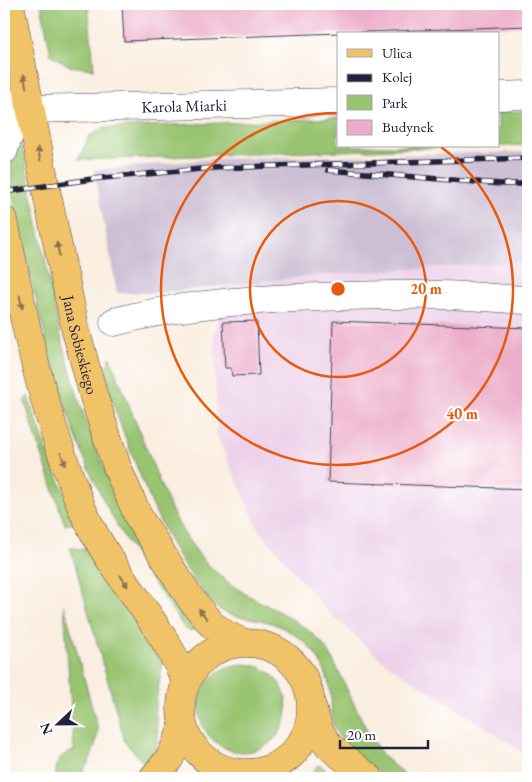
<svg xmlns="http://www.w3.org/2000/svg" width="532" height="782" font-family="'EB Garamond',serif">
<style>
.built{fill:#edd1e9}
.industrial{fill:#ccbfd4}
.green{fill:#99c471;stroke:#5e7356}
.building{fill:#ecadc9}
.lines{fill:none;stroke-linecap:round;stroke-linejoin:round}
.minor-casing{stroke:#424154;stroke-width:29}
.major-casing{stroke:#424154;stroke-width:29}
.minor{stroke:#fff;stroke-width:28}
.major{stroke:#f1c369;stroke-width:28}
.rail-casing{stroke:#22223b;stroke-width:5.5}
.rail{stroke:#fff;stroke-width:4;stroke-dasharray:11;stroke-linecap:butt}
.oneway{fill:#8a7252}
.ring{fill:none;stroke:#e8590c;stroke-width:2.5}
.labels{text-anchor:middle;stroke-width:4.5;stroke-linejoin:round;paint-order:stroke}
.street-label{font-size:16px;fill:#22223b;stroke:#fff}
.centre{fill:#e8590c;stroke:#fff;stroke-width:2.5}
.ring-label{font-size:15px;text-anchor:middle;font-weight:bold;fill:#e8590c;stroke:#fff;stroke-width:4.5;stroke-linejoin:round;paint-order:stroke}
</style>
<rect width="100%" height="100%" fill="#fff"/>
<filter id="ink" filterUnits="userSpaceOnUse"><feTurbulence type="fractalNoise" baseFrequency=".02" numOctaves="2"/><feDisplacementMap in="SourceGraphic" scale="10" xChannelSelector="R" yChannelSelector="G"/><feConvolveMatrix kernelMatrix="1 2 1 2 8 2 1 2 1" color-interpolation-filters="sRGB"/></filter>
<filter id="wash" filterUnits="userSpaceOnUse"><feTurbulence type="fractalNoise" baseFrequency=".0096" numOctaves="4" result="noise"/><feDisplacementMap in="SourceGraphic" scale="20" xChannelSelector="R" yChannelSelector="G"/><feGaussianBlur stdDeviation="1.12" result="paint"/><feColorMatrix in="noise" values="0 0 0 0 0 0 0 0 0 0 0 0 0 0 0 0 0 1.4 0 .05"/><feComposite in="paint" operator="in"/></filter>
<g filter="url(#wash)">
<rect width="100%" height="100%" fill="#faeee0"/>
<!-- built -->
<path class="built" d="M528,261v495l-35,-24 -109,-70 -61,-55 -65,-79 -41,-92 -3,-101 8,-24 1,-24 99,-12z"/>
<!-- industrial -->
<path class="industrial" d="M528,152v109l-206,14 -165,18h-40l-23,-123 118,-11z"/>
<!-- green -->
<path class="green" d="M41,4h47l6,65 -24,-3 -19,-11z
M528,111v34l-30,1v-34z
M338,118v28h145l-405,14 11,-24 14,-8z
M19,143l3,2 38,188 19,68 13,37 13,32 91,155 -3,5 -3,1 -5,-2c-22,-33 -46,-66 -67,-102 -48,-84 -72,-178 -92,-272 -6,-26 -18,-68 -14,-94 1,-6 4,-12 7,-18z
M110,357c13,32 25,64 38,96 18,45 32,87 69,120 36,34 85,39 113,81l41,85 15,20 22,19h-23c-15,-13 -37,-26 -47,-43 -7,-11 -6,-25 -7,-37 -1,-18 -8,-35 -20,-49 -14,-16 -34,-26 -55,-30 -14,-2 -28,-3 -40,-12 -6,-5 -11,-13 -17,-20 -31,-41 -51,-90 -69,-138 -9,-23 -18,-45 -23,-69l-1,-9z
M28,396l24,68 25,58 -12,3 -41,-125z
M70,547l20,4 73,111 -8,45 4,34 -4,14 -7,13 -23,-26z
M64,605l34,124c-1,18 -9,34 -19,49h-23c-1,-14 3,-24 18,-27z
M199 708a44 44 0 1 1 88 0a44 44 0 1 1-88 0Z
M320,765l16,13h-16l-6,-8 3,-4z"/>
<g id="blocks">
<!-- building -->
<path class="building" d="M122,4h406v22l-404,15z
M257,321l2,54 -27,1 -1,-8h-6l-2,-46z
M333,321l195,7v161l-200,-7z"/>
</g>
</g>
<g filter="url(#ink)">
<use href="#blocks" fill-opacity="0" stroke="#424154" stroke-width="1"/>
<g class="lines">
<defs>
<g id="minor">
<path d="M498,96l30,-1"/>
<path id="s1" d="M4,102l26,7 308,-7"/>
<path d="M4,150c3,-17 14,-29 26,-41"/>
<path d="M114,322c59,-16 119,-21 180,-24 49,-2 98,-4 147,-3 29,0 58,4 87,5"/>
</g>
<g id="major">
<path id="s2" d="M10,4l38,195 28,132 18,66 23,70 21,49 52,82 21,26 14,10 17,8"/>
<path d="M4,220c17,86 34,171 65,254 5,13 9,26 15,39 27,60 77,108 102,169"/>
<circle cx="246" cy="708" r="65"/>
<path d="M312,707l7,23 10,16 40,32"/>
<path d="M153,778l17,-20 13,-31"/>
</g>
</defs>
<!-- minor casing -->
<use href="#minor" class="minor-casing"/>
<!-- major casing -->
<use href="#major" class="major-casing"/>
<!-- minor -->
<use href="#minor" class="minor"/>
<!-- major -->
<use href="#major" class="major"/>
<defs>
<path id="rail" d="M328,170l173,14h27
M4,192l88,-13 120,-11 316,-10"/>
</defs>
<!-- rail casing -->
<use href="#rail" class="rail-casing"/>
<!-- rail -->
<use href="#rail" class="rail"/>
</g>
<!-- one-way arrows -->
<defs><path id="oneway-solid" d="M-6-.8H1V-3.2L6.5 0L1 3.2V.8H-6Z" transform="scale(1.25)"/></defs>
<g class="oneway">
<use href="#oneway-solid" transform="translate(25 81) rotate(-101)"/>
<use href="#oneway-solid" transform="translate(39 154) rotate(-101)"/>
<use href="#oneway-solid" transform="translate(58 249) rotate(-102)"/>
<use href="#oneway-solid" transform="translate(21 302) rotate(78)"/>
<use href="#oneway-solid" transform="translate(63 459) rotate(69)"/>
<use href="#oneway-solid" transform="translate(124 581) rotate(57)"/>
<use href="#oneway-solid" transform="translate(203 614) rotate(-128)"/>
</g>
</g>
<!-- distance rings -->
<g class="ring">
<circle cx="338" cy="289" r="88"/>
<path d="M441 147A176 176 0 1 1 338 113"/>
</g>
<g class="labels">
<!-- street labels -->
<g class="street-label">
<text dy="6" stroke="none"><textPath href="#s1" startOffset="181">Karola Miarki</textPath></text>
<text dy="6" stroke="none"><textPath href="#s2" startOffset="348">Jana Sobieskiego</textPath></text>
</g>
</g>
<circle cx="338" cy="289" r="8" class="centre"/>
<g class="ring-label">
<text x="426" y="294">20 m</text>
<text x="462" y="419">40 m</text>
</g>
<!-- margin -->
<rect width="532" height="782" fill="none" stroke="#fff" stroke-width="20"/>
<!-- legend -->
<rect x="337" y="32" width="162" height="115" fill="#ffffff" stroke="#a7a7b1"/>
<rect x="347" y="49" width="25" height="8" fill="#f1c369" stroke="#a7a7b1"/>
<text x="382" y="58" font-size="15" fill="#22223b">Ulica</text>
<rect x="347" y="74" width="25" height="8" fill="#22223b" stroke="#a7a7b1"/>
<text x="382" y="82" font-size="15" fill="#22223b">Kolej</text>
<rect x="347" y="95" width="25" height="15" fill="#99c471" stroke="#a7a7b1"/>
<text x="382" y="108" font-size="15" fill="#22223b">Park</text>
<rect x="347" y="120" width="25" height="15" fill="#ecadc9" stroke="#a7a7b1"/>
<text x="382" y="132" font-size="15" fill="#22223b">Budynek</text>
<!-- north arrow -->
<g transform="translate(58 724) rotate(248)" stroke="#ffffff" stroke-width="4" paint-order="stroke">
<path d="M0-4L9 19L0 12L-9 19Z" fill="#22223b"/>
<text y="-8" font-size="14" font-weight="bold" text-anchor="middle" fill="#22223b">N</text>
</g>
<!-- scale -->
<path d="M340 740v8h88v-8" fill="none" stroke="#22223b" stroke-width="2.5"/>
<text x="347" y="740" font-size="15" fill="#22223b" stroke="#ffffff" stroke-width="4" paint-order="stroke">20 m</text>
</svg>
